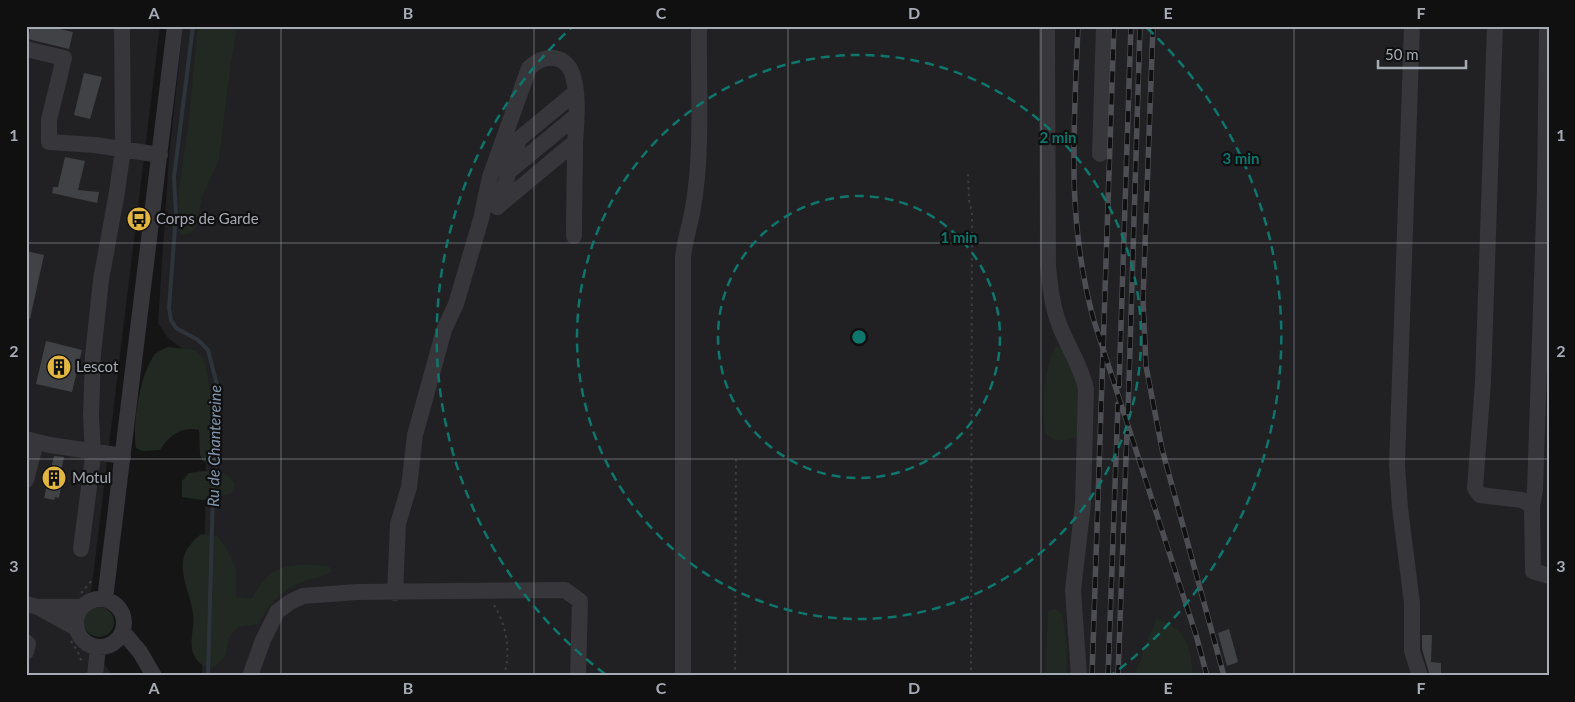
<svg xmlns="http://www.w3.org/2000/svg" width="1575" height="702" font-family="Lato,sans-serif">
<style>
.built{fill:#212123}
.green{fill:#212922}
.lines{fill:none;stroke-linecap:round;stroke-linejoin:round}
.stream{stroke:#2e343b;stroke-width:4}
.building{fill:#414246}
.path{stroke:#3c3d42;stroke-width:2;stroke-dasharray:2.5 4;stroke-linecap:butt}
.minor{stroke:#36363b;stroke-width:16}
.rail-casing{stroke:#4d4e54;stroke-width:5.5}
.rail{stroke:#101011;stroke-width:4;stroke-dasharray:11;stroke-linecap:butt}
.grid{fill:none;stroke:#a7abb5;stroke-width:1;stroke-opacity:0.55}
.ring{fill:none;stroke:#0f766e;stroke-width:2.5;stroke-dasharray:9 6}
.labels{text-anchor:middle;stroke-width:4.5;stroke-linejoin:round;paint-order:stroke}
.poi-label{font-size:15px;fill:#a7abb5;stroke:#101011;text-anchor:start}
.water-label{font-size:16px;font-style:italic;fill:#8196ad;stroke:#101011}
.centre{fill:#0f766e;stroke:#101011;stroke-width:2.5}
.ring-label{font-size:15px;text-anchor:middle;font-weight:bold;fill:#0f766e;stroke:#101011;stroke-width:4.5;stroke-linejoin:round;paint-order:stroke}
.neatline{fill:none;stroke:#a7abb5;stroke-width:2}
.grid-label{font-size:16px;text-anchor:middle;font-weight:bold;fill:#a7abb5}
</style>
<rect width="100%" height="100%" fill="#151516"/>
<!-- built -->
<path class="built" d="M26,26h134l-75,617 29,33h-88z
M183,26h1366v650h-1347l5,-254 -8,-61 -31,-23 -10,-15 11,-167z"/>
<!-- green -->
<path class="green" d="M198,26h39l-7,43 -11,90 -17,38 -6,30 -5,6 -9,2 -3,-4v-44l9,-59z
M1056,346l7,2 20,27 -4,60c-11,7 -26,8 -34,-2 -2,-28 -3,-63 11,-87z
M168,347l27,3 9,8 14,75 -2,26 -12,3 -4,-7 -1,-25c-18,-4 -30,6 -39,20l-18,1 -6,-3c-4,-24 4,-74 19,-94 3,-3 9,-5 13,-7z
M203,471c13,1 25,0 32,13l-3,9 -29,7 -21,-3v-16l7,-8z
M201,534l16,2 10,13 9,20v28l15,2c6,-8 13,-22 22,-27 16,-9 40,-9 57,-5l2,4c-8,7 -15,6 -25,9 -27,10 -35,21 -49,44l-20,3 -9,10 -4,19 -9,10c-12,5 -23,-7 -24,-18 -2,-11 3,-23 1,-35 -3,-19 -14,-39 -9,-57 3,-9 10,-16 17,-22z
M84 622a15 15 0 1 1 30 0a15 15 0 1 1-30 0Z
M1055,609l7,5 5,33 -1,29h-21l3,-65z
M1157,619c31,10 33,27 36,57h-59c9,-19 13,-39 23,-57z"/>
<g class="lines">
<!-- stream -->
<path class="stream" d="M193,26l-19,151 2,37 -7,94 2,12 5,8 22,12 10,10 9,35 1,48 -5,57 -5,186"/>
</g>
<!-- building -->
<path class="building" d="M31,26h16l26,6 -4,17 -41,-10z
M84,73l18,4 -12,42 -16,-4z
M65,157l20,4 -7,29 21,2 -2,11 -45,-10 1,-6h5z
M26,251l18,4 -14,64 -4,-1z
M46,341l36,9 -10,42 -36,-8z
M54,456l10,1 -6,29 3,1 -2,11 -4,-1 -1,3 -10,-2z
M1229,629l9,33 -11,4 -9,-33z
M1422,635h10l-1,27 10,1v13h-11l-8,-27z"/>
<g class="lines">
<!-- path -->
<path class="path" d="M968,174l1,26 3,12 -1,464
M81,593l11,-13
M494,605c13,21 17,47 10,71
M71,641l7,11 4,11
M735,676l1,-221"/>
<!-- minor -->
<path class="minor" d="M1047,26l1,240c2,20 4,39 11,58 8,22 22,41 27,65l-3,115 -10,86 6,86
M1412,26l-15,439 3,43 12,95v48l8,25
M1495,26l-12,356 -8,106 5,7 42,5 10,6 1,65 16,5
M26,49l38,9 -15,62v22l46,3 65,10
M1100,154l4,-128
M507,173l69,-57
M497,207l78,-65
M498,207l21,-68 57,-47
M26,439l24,6 73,11
M26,480l10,-38
M1532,506l3,-16 10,-303 2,-161
M81,549l12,-93 -2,-40 2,-61 8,-75 16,-88 6,-43 -1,-119
M395,593l3,-69 11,-37 6,-52 29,-105 12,-26 25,-85 9,-42 39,-109c17,-16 40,-14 45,12 5,21 2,43 1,64 0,31 -1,62 -1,92
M76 623a24 24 0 1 1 48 0a24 24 0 1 1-48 0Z
M105,599l70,-573
M26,604l12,3 38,21
M38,607h44
M123,632l17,20 14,24
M26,642l2,2 -2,8
M95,676l3,-29
M250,676l13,-36 14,-28 13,-10 13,-6 54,-4 208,-2 15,11 -2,75
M683,676v-419c2,-17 7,-32 10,-49 10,-56 5,-124 6,-182"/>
<defs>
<path id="rail" d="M1078,26c-4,102 -12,195 16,295l102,314 11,41
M1153,26l-10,274 3,66 16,83 62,227
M1119,386l12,-360
M1128,414l12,-388
M1092,676l22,-650
M1108,676l10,-272
M1118,676l9,-245"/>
</defs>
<!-- rail casing -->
<use href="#rail" class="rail-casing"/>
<!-- rail -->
<use href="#rail" class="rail"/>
</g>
<!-- grid -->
<path class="grid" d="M281,26v650M534,26v650M788,26v650M1041,26v650M1294,26v650M26,243h1523M26,459h1523"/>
<!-- distance rings -->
<g class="ring">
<circle cx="859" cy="337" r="141"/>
<circle cx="859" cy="337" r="282"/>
<path d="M605 674A422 422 0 0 1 571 28M1147 28A422 422 0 0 1 1113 674"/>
</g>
<!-- icons -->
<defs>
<symbol id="bus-disc" viewBox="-11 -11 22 22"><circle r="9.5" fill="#e2b640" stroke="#101011"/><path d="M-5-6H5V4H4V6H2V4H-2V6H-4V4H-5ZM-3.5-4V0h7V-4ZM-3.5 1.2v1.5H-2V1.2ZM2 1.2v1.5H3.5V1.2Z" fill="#111"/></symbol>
<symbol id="building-disc" viewBox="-11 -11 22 22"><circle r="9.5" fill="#e2b640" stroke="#101011"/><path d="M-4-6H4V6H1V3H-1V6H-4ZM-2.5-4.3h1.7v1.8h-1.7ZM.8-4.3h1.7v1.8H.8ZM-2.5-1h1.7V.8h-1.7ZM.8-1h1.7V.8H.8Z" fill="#111"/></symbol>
</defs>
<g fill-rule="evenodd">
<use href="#bus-disc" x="125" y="205" width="28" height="28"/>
<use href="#building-disc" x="45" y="353" width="28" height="28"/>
<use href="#building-disc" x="40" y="464" width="28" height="28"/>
</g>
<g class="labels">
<!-- poi labels -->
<g class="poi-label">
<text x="156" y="224">Corps de Garde</text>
<text x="76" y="372">Lescot</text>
<text x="72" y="483">Motul</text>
</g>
<!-- water labels -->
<g class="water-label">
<text transform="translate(214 446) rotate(-89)" y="6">Ru de Chantereine</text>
</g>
</g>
<circle cx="859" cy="337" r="8" class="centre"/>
<g class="ring-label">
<text x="1058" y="143">2 min</text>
<text x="1241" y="164">3 min</text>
<text x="959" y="243">1 min</text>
</g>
<!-- border -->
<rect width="1575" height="702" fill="none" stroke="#101011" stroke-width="55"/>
<!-- scale -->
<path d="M1378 60v8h88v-8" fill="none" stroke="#a7abb5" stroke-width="2.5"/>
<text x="1385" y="60" font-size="15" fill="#a7abb5" stroke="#101011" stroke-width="4" paint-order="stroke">50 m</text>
<rect x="28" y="28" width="1520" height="646" class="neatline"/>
<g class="grid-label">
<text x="154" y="19">A</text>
<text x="408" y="19">B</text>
<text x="661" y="19">C</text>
<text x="914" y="19">D</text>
<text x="1168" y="19">E</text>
<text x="1421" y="19">F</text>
<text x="14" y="141">1</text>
<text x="1561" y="141">1</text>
<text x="14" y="357">2</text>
<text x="1561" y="357">2</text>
<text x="14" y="572">3</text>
<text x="1561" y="572">3</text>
<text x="154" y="694">A</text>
<text x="408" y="694">B</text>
<text x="661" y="694">C</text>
<text x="914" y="694">D</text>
<text x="1168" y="694">E</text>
<text x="1421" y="694">F</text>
</g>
</svg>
